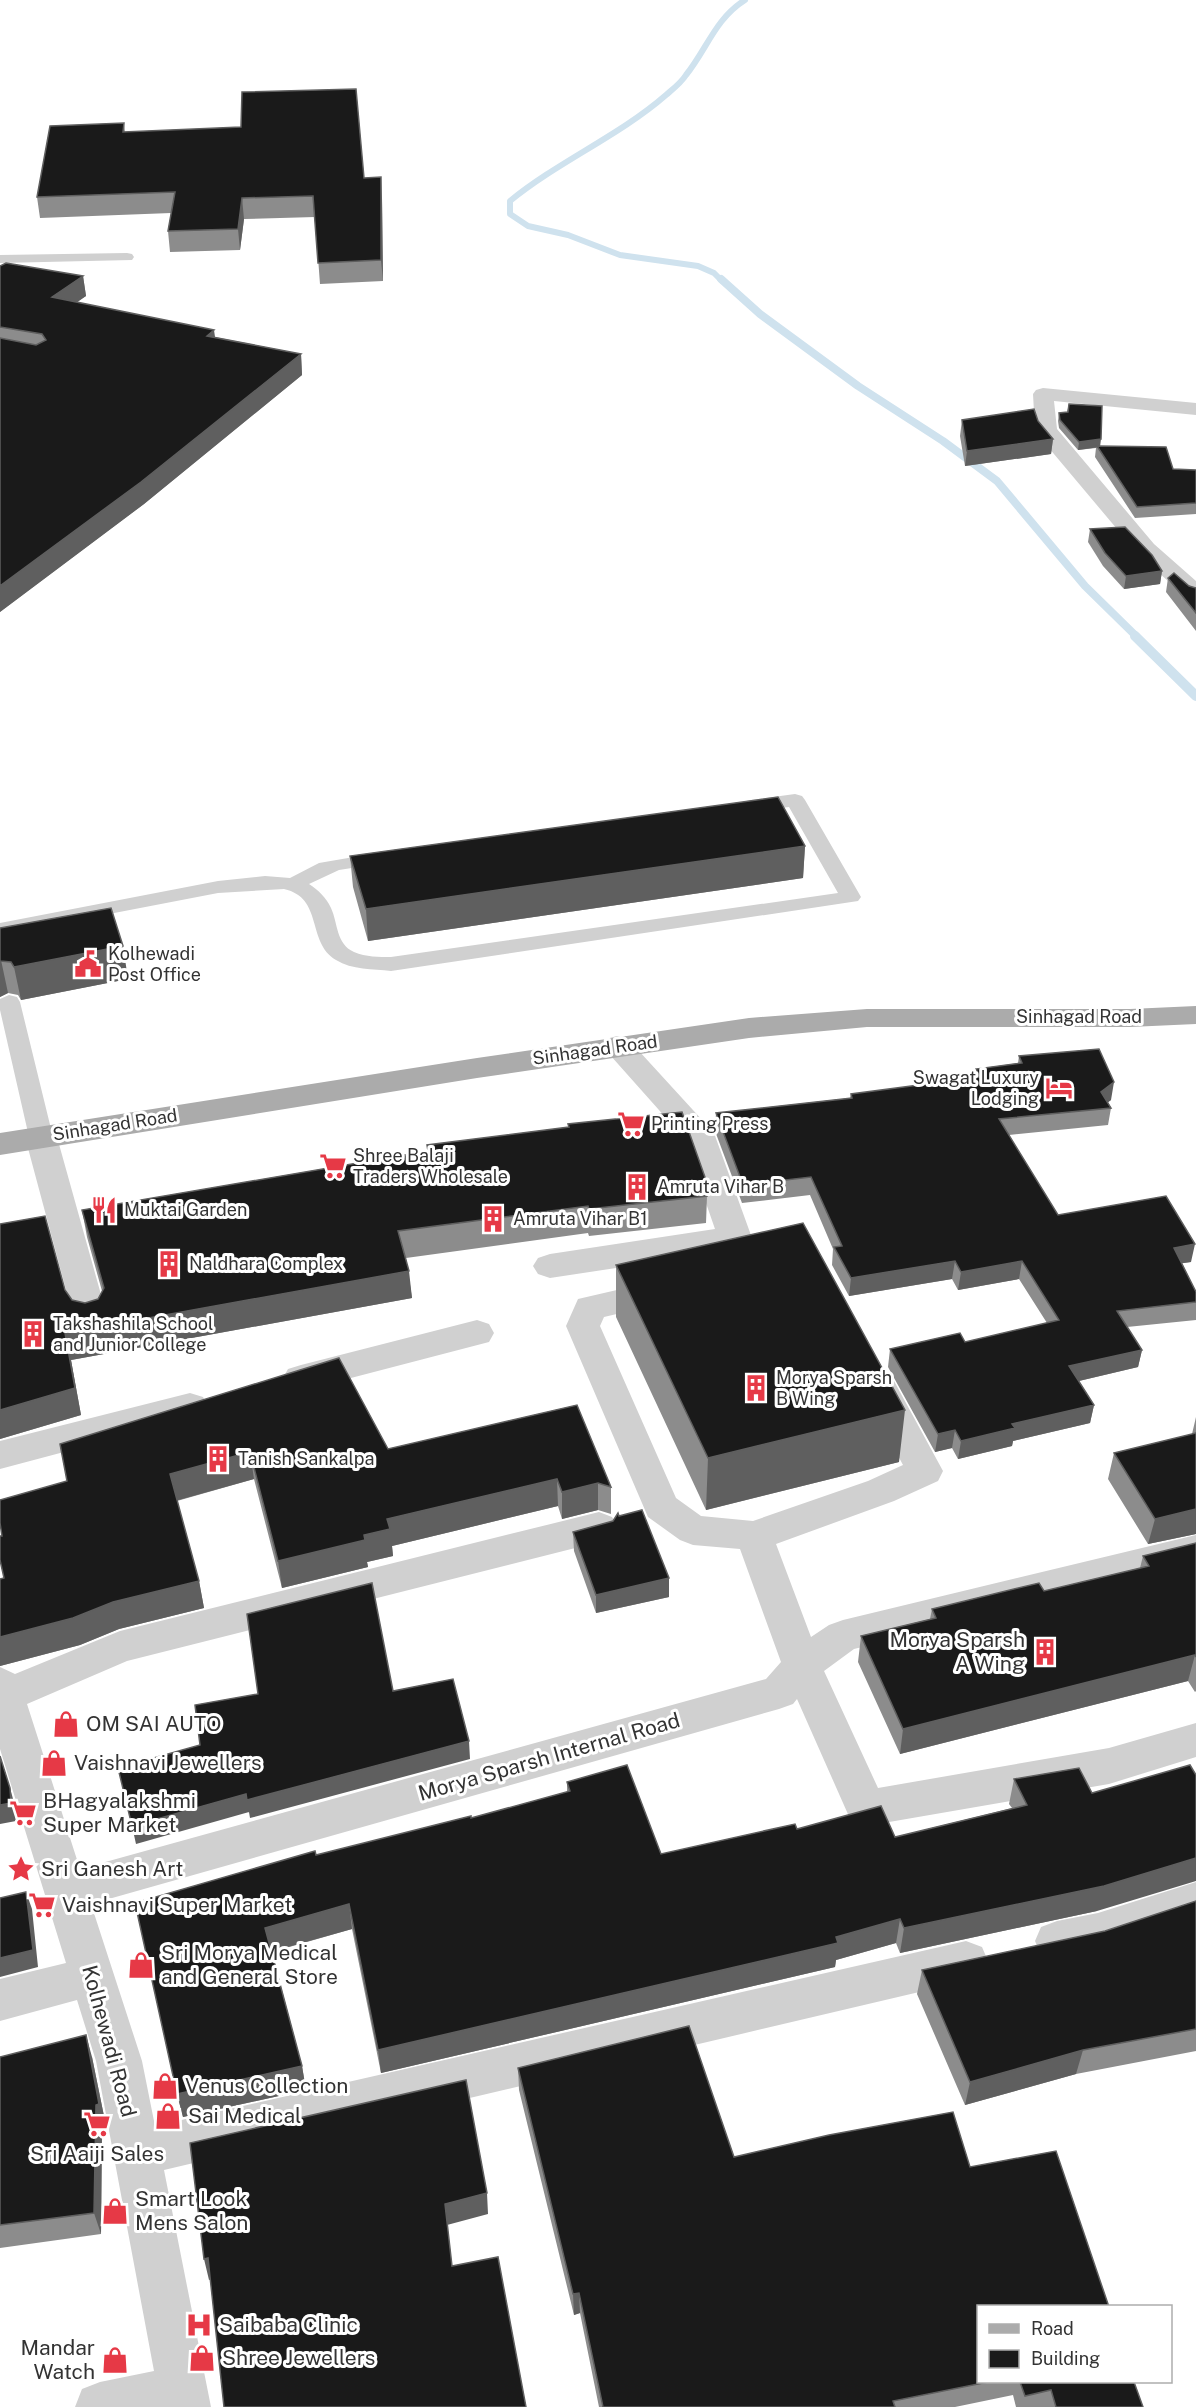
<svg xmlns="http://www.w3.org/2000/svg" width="1196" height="2407" font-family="'Public Sans',sans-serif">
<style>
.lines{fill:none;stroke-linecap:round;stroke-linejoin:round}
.stream-far2{stroke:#cfe2ee;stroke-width:6}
.stream-far1{stroke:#cfe2ee;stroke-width:8}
.stream{stroke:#cfe2ee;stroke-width:10}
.lane{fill:#d0d0d0;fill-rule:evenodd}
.street{fill:#d0d0d0;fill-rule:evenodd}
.primary{fill:#ababab;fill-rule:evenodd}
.wall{fill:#8c8c8c}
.shaded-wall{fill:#5f5f5f}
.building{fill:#1a1a1a;stroke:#5f5f5f;stroke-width:1.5}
.labels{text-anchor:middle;stroke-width:6;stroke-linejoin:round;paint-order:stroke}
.poi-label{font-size:18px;fill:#333;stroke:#fff;text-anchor:start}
.street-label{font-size:18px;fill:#333;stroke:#fff}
.near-poi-label{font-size:21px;fill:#333;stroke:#fff;text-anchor:start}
.near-street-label{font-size:21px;fill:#333;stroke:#fff}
</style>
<rect width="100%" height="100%" fill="#fff"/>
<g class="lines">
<!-- stream-far2 -->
<path class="stream-far2" d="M722,281l-8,-8 -16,-7 -78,-11 -52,-20 -40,-9 -18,-12v-13c49,-40 109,-65 156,-106 7,-6 15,-12 20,-20 21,-26 29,-56 59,-75"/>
<!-- stream-far1 -->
<path class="stream-far1" d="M721,279l39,35 98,72 85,55 54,40 88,105 52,51"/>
<!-- stream -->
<path class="stream" d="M1135,636l61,60"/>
<!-- lane -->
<path class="lane" d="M127,253l5,1 2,3 -2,3 -132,3v-8z
M795,794l7,2 3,4 56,97 -3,4 -467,70c-18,-2 -39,-1 -55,-11 -30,-18 -12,-62 -52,-71l-66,4 -218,42v-12l218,-42 47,-5 25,2 29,-15 64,-11 7,2 3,4 -3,4 -51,8 -30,14c9,6 17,13 22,24 7,15 5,36 23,44 12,5 25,5 37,5l447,-64 -49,-86 -39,5 -7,-2 -3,-4 3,-4 7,-2z
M9,995l8,2 3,5 33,135 -4,5 -8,3 -8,-3 -4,-5 -29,-127v-11z"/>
<!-- street -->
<path class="street" d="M1043,388l153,15v12l-142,-14 3,28 97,115 42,37v20l-8,-2 -50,-45 -100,-119 -3,-5 -2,-36 3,-4z
M617,1036l11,3 86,94 38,105 -5,8 -12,4 -185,28 -12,-4 -5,-8 5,-8 12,-4 165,-25 -32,-92 -81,-91 4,-7z
M41,1126l11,4 5,7 50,179 -5,9 -12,3 -12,-3 -5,-9 -48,-179 5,-7z
M660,1280l12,3 5,9 -5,9 -68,16 -4,9 76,172 25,18 52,5 115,-40 35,-16 -40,-75 5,-9 13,-4 13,4 49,90 -5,10 -44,20 -118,43 35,93 18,-12 14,-5 353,-85v30l-342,84 -30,22 54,117 231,-40 87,-25v34l-87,27 -243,42 -15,-5 -54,-122 -4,5 -14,5 -688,195 51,157 13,65 811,-185 16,6 6,14 -6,14 -16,6 -802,189 47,237h-136l7,-18 18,-7 54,-11 -58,-310 -19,-61 -77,21v-42l66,-16 -66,-214v-82l15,7 105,-43 479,-119 13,5 6,10 -6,10 -13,5 -472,119 -100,43 53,165 686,-190 15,-17 -41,-113 -47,-4 -13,-5 -32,-23 -82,-191 12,-27z
M477,1320l12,4 5,9 -5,9 -188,49 -13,-4 -5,-9 5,-9 13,-4z
M190,1393l13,4 5,9 -5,9 -203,54v-28z
M1196,1882v38l-98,33 -41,8 -16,-6 -6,-14 6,-14 16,-6 41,-8z"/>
<!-- primary -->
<path class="primary" d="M1196,1006v18l-66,3h-263l-118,11 -272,40 -477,77v-22l477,-75 272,-40 118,-9h263z"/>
</g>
<!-- wall -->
<path class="wall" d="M124,123l1,9 239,46 18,20 1,83 -63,3 -5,-67 -71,2 -4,31 -70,2 -2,-21 3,-18 -131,5 -3,-21z
M0,266l83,10 3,20 -10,6 139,35 86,17 1,21 -158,129 -144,108z
M1069,404l31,42 73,23 23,1v44l-61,4 -40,-61 1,-9 -18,2 -19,-22 -1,-7 1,-8 8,-1z
M962,420l76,1 15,18 -2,15 -86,12 -5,-30z
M1090,529l72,42 -2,13 -36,5 -21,-23 -15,-24z
M1168,578l28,10v43l-30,-39z
M805,846l-2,32 -435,63 -15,-54 -3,-31z
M0,928l128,51 -107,21 -3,-5 -10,-2 -8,4z
M1019,1056l92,44 -3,2 3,6 -3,17 -99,10 49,80 133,47 -9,1 14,29v28l-69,7 15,23 -4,17 -59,14 15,24 -4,18 -77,18 -1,5 -54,13 -6,-11 -17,4 -47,-85 2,-18 75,-7 82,-19 -28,-44 -61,11 -6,-11 -103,17 -17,-31 1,-16 -23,-54 -68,8 -27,-72 1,-18 134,-15 1,-4 124,-16 1,-9 42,-6z
M568,1124l138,56v11l1,5 -1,27 -117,13 -1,-3 -182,25 6,40 -341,62 10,55 -81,24v-215l65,66 7,10 13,3 13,-4 4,-8 -15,-54 -5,-27 345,-59v-6l142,-18z
M616,1265l283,197 -193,48 -90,-193z
M577,1405l34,82v27l-13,-4 -36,9 -4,-13 -166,40 1,10 -26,6 1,5 -86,21 -28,-109 -77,22 22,80 5,27 -85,21 -39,16 -80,21v-87l4,-1 -2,-42 65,-55 -7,-37 328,5z
M1196,1417v117l-48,10 -40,-65 6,-26 78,-19z
M619,1516l50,62v19l-73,16 -22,-62 -1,-19 40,-11z
M1196,1543v148l-1,1 -7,-11 -288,73 -42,-92 3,-26 69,-17 2,-10 112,-18 96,-23 3,-12z
M1014,1779l83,132 -197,42 -4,-10 -60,17 -1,7 -454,106 -29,-144 -80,23 30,114 4,24 -123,27 -6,-23 139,-239 155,-37 96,-26v-10l94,72 136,-25 98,8 117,-29 -3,-4z
M1196,1901v150l-120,23 -111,31 -48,-111 5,-24 183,-39z
M0,2057h92l14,69 -4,1 -1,107 -101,14z
M518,2068l216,89 244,225h156l9,25h-127l-3,-12 -58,12h-356l-19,-94 -6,2 -55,-225z"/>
<!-- shaded-wall -->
<path class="shaded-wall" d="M381,177l1,21 1,83 -2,-21z
M242,198l2,21 -4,31 -2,-21z
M83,276l3,20 -31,22 -3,-21z
M214,330l3,21 -10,-15z
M301,354l1,21 -158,129 -144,108v-26z
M1053,439l-2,15 -86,12 2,-15z
M1101,439l-1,8 -22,3 1,-8z
M1162,571l-2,13 -36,5 2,-13z
M805,846l-2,32 -435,63 -2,-32z
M123,946l5,33 -107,21 -7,-33z
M1,960l7,33 -8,4v-36z
M1114,1082l-3,18 -13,10 3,-18z
M1195,1244l-4,18 -21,3 4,-17z
M955,1261l-3,18 -103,17 2,-18z
M1022,1261l-3,18 -61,11 3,-18z
M409,1271l3,27 -341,62 10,55 -81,24v-29l65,-77z
M1142,1350l-4,17 -72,17 3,-18z
M1094,1405l-4,18 -77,18 -1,5 -54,13 3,-18 51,-17z
M905,1410l-6,52 -193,48 2,-52z
M955,1430l-3,18 -17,4 3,-18z
M250,1452l4,27 -79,22 -5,-27z
M557,1479l1,27 -166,40 1,10 -26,6 1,5 -86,21 -4,-27 109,-42z
M598,1483v27l-36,9v-27z
M1196,1509v25l-48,10 7,-25z
M669,1578v19l-73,16v-18z
M199,1581l5,27 -85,21 -39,16 -80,21v-29l113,-35z
M1195,1655l-7,26 -288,73 3,-25z
M469,1741l1,18 -220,59 -3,-18z
M10,1788l5,18 1,15 -16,3v-19z
M246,1794l3,18 -113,32 -4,-18z
M1196,1858v23l-99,30 -197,42 4,-25z
M26,1892l6,17 6,58 -38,10v-19z
M349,1904l3,25 -82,23 -5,-24z
M900,1919l-4,24 -60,17 -1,7 -454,106 -3,-23 458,-113z
M86,2035l6,22 14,69 -4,1 -1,107 -7,-21z
M1083,2050l-7,24 -111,31 5,-23z
M302,2066l4,24 -123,27 -6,-23z
M487,2193l1,21 -41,11 -2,-21z
M208,2258l5,21 -4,1 -5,-21z
M579,2293l1,20 -6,2 -1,-21z"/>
<!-- building -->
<path class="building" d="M356,89l8,89 17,-1v83l-63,3 -5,-67 -71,2 -4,31 -70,2 7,-39 -138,5 13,-71 74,-3 -1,9 118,-5 1,-35z
M6,263l77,13 -31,21 162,33 -7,6 94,18 -160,128 -141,104v-248l36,7 10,-5 -4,-6 -42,-7v-61z
M1069,404l33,2 -1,33 -22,3 -19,-22 -1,-7 9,-1z
M1034,409l4,12 15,18 -86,12 -5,-31z
M1097,446l69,1 7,22 23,1v33l-59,4z
M1125,527l27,28 10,16 -36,5 -21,-23 -15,-24z
M1174,573l15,13 7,2v25l-28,-35z
M778,797l27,49 -439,63 -16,-53z
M111,908l12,38 -109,21 -3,-5 -11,-1v-33z
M1099,1049l15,33 -13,10 10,16 -112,11 59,96 108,-19 29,48 -21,4 22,44v10l-79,9 25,39 -73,16 25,39 -82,19 3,4 -54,13 -6,-11 -17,4 -48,-85 70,-16 5,9 94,-22 -37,-59 -61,11 -6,-11 -104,17 -17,-31 8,-1 -31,-69 -68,8 -27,-72 136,-15 -1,-4 129,-17 -4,-8 46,-6 -3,-7z
M682,1112l24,68 -3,1 4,15 -118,13 -1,-3 -190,25 11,40 -344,62 10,55 -75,22v-186l45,-8 20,74 7,10 13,3 13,-4 6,-11 -22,-78 346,-59 -1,-6 142,-18 -1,-3z
M803,1223l102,187 -197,48 -92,-193z
M339,1358l49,91 189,-44 34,82 -13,-4 -36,9 -5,-13 -170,40 3,10 -26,6 1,5 -87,21 -28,-109 -80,22 29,107 -86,21 -40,16 -73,19v-58l4,-1 -4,-18v-24h2l-2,-13v-23l67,-19 -7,-37z
M1196,1433v76l-41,10 -41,-66z
M642,1510l27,68 -73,17 -23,-63 40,-11 5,-8 1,3z
M1196,1543v114l-1,-2 -292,74 -42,-93 75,-18 -4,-9 107,-26 5,8 105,-25 -6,-10z
M372,1583l21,108 60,-12 16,62 -222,59 -1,-6 -114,32 -14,-58 82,-23 -5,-40 63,-11 -11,-80z
M0,1756l10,32 1,15 -11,2z
M627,1765l34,89 134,-30 2,5 84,-23 14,31 132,-32 -13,-26 65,-11 13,25 98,-28 6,10v83l-92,28 -200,42 -4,-9 -64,18 2,6 -460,107 -29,-146 -84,24 37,138 -125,28 -42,-191 180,-52 1,4 155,-39v2l99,-27 -3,-9z
M26,1892l7,58 -33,8v-60z
M1196,1901v128l-113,21 -113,32 -48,-112 183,-39z
M689,2026l45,131 95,-22 124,-23 17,55 86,-16 53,156h-131v75h10l-95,19 2,6h-292l-24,-114 -6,1 -55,-226z
M86,2035l13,69 -3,1 -2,108 -94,12v-168z
M466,2080l21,113 -42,11 7,62 46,-9 28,150h-302l-16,-149 -4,1 -14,-116z
M1020,2382h114l9,25h-87l-5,-17 -26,6z"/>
<!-- icons -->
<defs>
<symbol id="civic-bare" viewBox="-9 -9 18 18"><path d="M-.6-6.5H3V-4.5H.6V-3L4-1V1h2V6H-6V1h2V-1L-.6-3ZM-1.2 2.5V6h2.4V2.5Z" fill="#e63946" stroke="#fff" stroke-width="2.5" paint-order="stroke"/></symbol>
<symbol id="hotel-bare" viewBox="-9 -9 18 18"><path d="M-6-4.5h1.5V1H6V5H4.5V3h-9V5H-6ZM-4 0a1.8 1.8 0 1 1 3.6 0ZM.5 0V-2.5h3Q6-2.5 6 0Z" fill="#e63946" stroke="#fff" stroke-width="2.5" paint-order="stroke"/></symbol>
<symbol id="supermarket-bare" viewBox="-9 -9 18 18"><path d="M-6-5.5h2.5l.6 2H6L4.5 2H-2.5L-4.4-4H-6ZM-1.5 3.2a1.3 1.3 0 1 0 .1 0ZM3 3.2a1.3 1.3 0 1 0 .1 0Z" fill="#e63946" stroke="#fff" stroke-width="2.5" paint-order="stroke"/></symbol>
<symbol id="building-bare" viewBox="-9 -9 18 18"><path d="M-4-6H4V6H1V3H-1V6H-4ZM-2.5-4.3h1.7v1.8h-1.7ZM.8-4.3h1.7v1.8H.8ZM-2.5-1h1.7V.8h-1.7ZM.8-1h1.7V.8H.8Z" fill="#e63946" stroke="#fff" stroke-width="2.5" paint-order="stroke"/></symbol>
<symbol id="restaurant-bare" viewBox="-9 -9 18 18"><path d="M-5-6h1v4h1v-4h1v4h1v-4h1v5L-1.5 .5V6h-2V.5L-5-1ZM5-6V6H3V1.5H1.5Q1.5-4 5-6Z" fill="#e63946" stroke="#fff" stroke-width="2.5" paint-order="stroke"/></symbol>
<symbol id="shop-bare" viewBox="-9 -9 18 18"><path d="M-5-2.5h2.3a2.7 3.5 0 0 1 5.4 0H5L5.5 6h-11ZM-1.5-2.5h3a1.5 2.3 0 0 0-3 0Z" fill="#e63946" stroke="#fff" stroke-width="2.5" paint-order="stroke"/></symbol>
<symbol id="sight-bare" viewBox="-9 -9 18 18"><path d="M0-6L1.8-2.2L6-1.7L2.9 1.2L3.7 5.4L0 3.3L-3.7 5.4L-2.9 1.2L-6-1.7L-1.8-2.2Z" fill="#e63946" stroke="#fff" stroke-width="2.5" paint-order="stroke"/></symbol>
<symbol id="hospital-bare" viewBox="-9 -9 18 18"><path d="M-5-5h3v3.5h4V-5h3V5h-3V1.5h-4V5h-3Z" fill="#e63946" stroke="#fff" stroke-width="2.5" paint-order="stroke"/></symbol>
</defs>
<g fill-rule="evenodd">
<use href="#civic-bare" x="69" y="945" width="38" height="38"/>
<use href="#hotel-bare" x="1040" y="1069" width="38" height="38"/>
<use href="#supermarket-bare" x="612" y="1105" width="38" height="38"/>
<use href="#supermarket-bare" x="314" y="1147" width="38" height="38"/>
<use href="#building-bare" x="618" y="1168" width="38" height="38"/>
<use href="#restaurant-bare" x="85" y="1191" width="38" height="38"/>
<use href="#building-bare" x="474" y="1200" width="38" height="38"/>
<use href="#building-bare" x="150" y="1245" width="38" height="38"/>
<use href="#building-bare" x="14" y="1315" width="38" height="38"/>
<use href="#building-bare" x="737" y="1369" width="38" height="38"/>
<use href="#building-bare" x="199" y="1440" width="38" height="38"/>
<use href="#building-bare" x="1026" y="1633" width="38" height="38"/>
<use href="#shop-bare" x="47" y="1705" width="38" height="38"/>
<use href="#shop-bare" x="35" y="1744" width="38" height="38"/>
<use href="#supermarket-bare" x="4" y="1794" width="38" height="38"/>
<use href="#sight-bare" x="2" y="1850" width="38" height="38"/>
<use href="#supermarket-bare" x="23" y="1886" width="38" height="38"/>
<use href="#shop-bare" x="122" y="1946" width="38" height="38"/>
<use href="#shop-bare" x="146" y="2067" width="38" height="38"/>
<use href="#shop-bare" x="149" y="2097" width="38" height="38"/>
<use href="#supermarket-bare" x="78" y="2105" width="38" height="38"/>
<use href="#shop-bare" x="96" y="2192" width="38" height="38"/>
<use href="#hospital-bare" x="180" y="2306" width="38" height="38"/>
<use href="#shop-bare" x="183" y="2339" width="38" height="38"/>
<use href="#shop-bare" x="96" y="2341" width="38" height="38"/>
</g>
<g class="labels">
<!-- poi labels -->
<g class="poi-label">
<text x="108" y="960">Kolhewadi<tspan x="108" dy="21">Post Office</tspan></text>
<text x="1039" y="1084" text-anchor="end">Swagat Luxury<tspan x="1039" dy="21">Lodging</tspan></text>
<text x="651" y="1130">Printing Press</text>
<text x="353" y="1162">Shree Balaji<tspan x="353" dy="21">Traders Wholesale</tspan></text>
<text x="657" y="1193">Amruta Vihar B</text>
<text x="124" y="1216">Muktai Garden</text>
<text x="513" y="1225">Amruta Vihar B1</text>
<text x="189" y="1270">Naldhara Complex</text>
<text x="53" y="1330">Takshashila School<tspan x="53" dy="21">and Junior College</tspan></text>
<text x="776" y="1384">Morya Sparsh<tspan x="776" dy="21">B Wing</tspan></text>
<text x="238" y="1465">Tanish Sankalpa</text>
</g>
<!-- street labels -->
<g class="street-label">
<text x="1079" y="1023">Sinhagad Road</text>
<text transform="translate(595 1050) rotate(-8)" y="6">Sinhagad Road</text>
<text transform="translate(115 1125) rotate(-9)" y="6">Sinhagad Road</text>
</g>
<!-- near-poi labels -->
<g class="near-poi-label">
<text x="1025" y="1647" text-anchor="end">Morya Sparsh<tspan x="1025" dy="24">A Wing</tspan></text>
<text x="86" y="1731">OM SAI AUTO</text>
<text x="74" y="1770">Vaishnavi Jewellers</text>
<text x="43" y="1808">BHagyalakshmi<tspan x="43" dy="24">Super Market</tspan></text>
<text x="41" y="1876">Sri Ganesh Art</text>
<text x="62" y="1912">Vaishnavi Super Market</text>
<text x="161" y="1960">Sri Morya Medical<tspan x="161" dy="24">and General Store</tspan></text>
<text x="185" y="2093">Venus Collection</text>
<text x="188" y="2123">Sai Medical</text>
<text x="97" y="2161" text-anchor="middle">Sri Aaiji Sales</text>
<text x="135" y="2206">Smart Look<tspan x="135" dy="24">Mens Salon</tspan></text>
<text x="219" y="2332">Saibaba Clinic</text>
<text x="95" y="2355" text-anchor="end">Mandar<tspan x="95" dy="24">Watch</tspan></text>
<text x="222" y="2365">Shree Jewellers</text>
</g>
<!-- near-street labels -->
<g class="near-street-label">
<text transform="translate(549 1757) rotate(-16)" y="7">Morya Sparsh Internal Road</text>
<text transform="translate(109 2041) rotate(75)" y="7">Kolhewadi Road</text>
</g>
</g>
<!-- legend -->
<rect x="977" y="2305" width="195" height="78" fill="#ffffff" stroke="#adadad" stroke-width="1.5"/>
<rect x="989" y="2324" width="30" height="9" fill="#ababab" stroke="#adadad" stroke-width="1.5"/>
<text x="1031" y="2335" font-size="18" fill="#333333">Road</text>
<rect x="989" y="2350" width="30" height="18" fill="#1a1a1a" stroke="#adadad" stroke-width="1.5"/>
<text x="1031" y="2365" font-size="18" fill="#333333">Building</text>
</svg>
